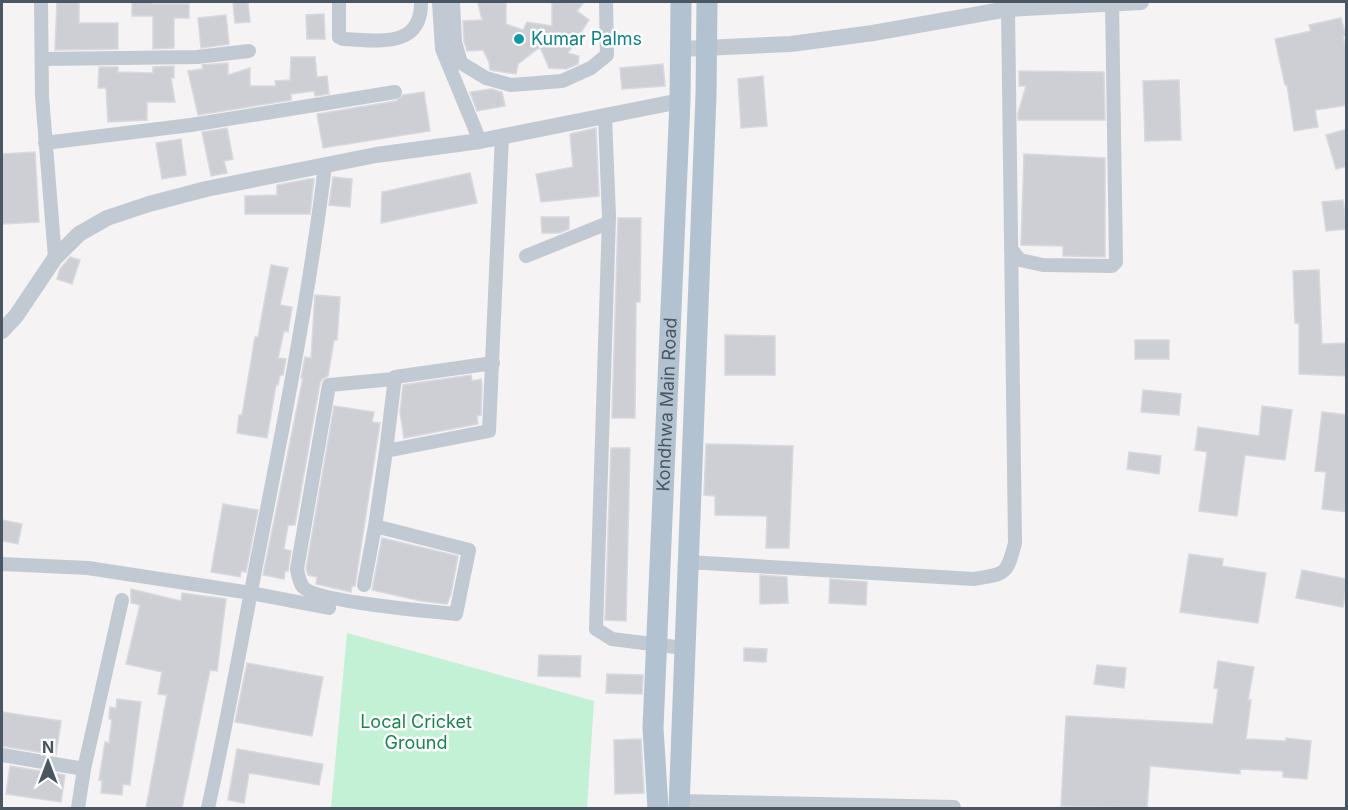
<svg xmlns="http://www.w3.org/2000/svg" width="1348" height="810" font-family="Inter,sans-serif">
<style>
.green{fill:#c3f1d5}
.building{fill:#cdcfd5;stroke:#d7d9de;stroke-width:1.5}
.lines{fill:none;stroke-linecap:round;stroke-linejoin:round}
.minor{stroke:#c1cad2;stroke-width:14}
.tertiary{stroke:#c1cad2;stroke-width:16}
.primary{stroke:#b3c2d1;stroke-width:21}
.culture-dot{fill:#0f9aa8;stroke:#fff;stroke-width:2}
.labels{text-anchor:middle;stroke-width:5;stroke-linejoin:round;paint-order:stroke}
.culture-label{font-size:18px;fill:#0d838f;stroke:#fff;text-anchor:start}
.street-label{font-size:18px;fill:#4a5661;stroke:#fff}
.park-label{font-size:18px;fill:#17864f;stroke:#fff}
</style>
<rect width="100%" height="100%" fill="#f5f3f3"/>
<!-- green -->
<path class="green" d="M347,633l247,68 -7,107h-256z"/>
<!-- building -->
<path class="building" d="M57,2h22v21h39v26l-63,1z
M132,2h20v2h37v14h-15v30l-21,1v-33h-21z
M233,2h15l2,20 -15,1z
M478,2h28v22l17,6 4,-8 25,4v-24l31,1 -6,8 12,9 -21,33 11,3 -1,8 -12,5 -17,-1 -9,-21 -22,17 -2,10 -26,-4 -1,-8 -6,-12 -16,1 -3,-10 -1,-20 19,-1z
M324,14l1,25h-18l-1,-24z
M226,15l3,29 -28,4 -3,-30z
M1341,18l5,18h-3l4,18v51l-32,5 3,17 -24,4 -7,-46h-2l-10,-46 36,-8 -2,-6z
M291,57h24l2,20 10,-1 2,18 -14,2 -1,-5 -23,3v6l-93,15 -10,-44 15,-2 -1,-4 26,-2v12l22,-7v18h26l-1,-5 15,-1z
M663,64l2,22 -43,3 -2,-21z
M174,66v12h-3l4,24h-28v18l-39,2 -2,-34h-8l1,-21h19v5l35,1v-6z
M1019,71l85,1 1,48h-87v-7l8,-27h-7z
M763,76l4,50 -26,2 -3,-49z
M1179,80l2,60 -36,1 -2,-60z
M491,89l11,3 3,14 -28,5 -7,-19z
M424,92l6,39 -107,17 -6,-34 79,-13 7,-6z
M227,128l6,31 -9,2 3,12 -16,3 -9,-44z
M596,128l3,68 -58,6 -5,-28 37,-7 -3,-33z
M1347,129v37l-11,3 -10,-34z
M181,139l5,36 -24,4 -6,-36z
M35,152l4,70 -37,2v-70z
M1024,154l81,4v99l-42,-1v-10l-42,-1z
M470,173l7,30 -96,20 1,-31z
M333,177l19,2 -2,28 -21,-2z
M309,179h5l-4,35h-65v-18l32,-1v-10z
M1343,200l4,29 -21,2 -4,-29z
M541,217h28v12l-10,4h-17z
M618,218h23l-1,84h-4l-1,116h-23z
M70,257l10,3 -8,24 -15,-5 3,-10z
M271,265l17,3 -8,37 12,2 -4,25 -4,-1 -6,27 8,1 -3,16h-3l-2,10h-2l-9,53 -30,-5 2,-18h3l13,-78h3z
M1319,270l3,74 25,-1v33l-48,-2v-51h-4l-2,-52z
M315,295l25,2 -3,43h-3l-6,36 -6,3 -2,4 -25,142h-7l-4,24 7,2 -3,20h-3l-1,8 -21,-4 40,-197h-2l4,-21 6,1z
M725,335l50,1v39h-50z
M1135,340h34v19h-34z
M471,375l1,6 9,-2 1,7 -1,29 -4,1 1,8 -74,14 -4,-26 3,-27z
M1143,390l38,4 -2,21 -38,-3z
M334,406l40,6 -2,10 8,1 -25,163h-3l-1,6 -35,-8 1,-7 -9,-2 -2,-6z
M1262,406l30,4 -7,50 -40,-5 -8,61 -38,-5 8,-59 -12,-2 3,-23 61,9z
M1322,412l25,3v97l-25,-3 4,-37 -11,-1z
M706,444l87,2 -4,102h-23l1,-32 -52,-1v-19l-11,-1z
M611,448h19l-4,173 -21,-1z
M1129,452l32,4 -2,18 -32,-5z
M223,504l35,6 -12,62 -5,-1 -1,6 -29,-5z
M2,520l20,4 -4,20 -16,-3z
M382,538l76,18 -7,38 -4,10 -26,-3 -49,-11z
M1189,554l34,5 -1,7 44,7 -8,50 -78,-11z
M1302,570l45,9 -4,28 -47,-9z
M760,575l27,2 1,26 -28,1z
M830,579l37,3 -1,23 -37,-2z
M131,589l50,12 1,-8 44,6 -9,72 -7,-1 -28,138h-36l21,-113 -9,-1 4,-22 -36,-8 14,-59 -9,-2z
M744,648l23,1 -1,13 -22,-1z
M539,655l42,1 -1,21 -42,-1z
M1218,661l36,6 -6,33h3l-5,39 40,2v-3l25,3 -4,38 -24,-2v-6l-43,-2v5l-90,-8 -3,42 -86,-2 5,-90 147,8 5,-35 -4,-1z
M247,663l76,14 -11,59 -77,-14z
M1097,665l29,3 -2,20 -30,-4z
M607,674l36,1 -1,19 -36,-1z
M117,699l24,3 -11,83 -7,-1 -1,11 -21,-2 1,-12 -3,-1 6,-38 4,1 3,-24h-3l1,-12 6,1z
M2,712l59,9 -5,34 -54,-9z
M641,739l3,54 -29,1 -1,-54z
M237,749l86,15 -4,21 -70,-12 -5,30 -16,-3z
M10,766l55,9 -4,27 -55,-8z"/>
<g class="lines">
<!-- minor -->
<path class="minor" d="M41,2l1,94 13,162
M339,2v35l4,2c32,1 79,11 78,-37
M439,2l3,47 38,92
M453,2l2,40 6,21 25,15 25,7 51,-4 29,-13 16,-13 -1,-53
M43,59l154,-2 52,-6
M605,116l4,101 -13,412 16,10 72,9
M45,143l146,-18 204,-33
M1011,249l9,11 23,5 69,1 4,-4 -4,-260
M526,256l82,-33
M394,379l-65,6 -32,184c1,6 3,14 6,18 13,15 128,24 153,27l13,-64 -94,-24 11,-75 103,-20 13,-295
M386,451l9,-74 98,-14
M687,562l287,17c31,-5 33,-4 41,-36l-7,-534
M2,564l86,4 163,25 78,15
M364,585l11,-59
M2,755l82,14
M678,801l276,6
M78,808l6,-39 38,-169
M208,808c19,-85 34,-171 51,-258 25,-127 50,-254 66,-384"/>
<!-- tertiary -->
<path class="tertiary" d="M681,49l110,-5 82,-11 135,-24 133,-7
M2,331l14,-15 39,-58 24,-24 28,-16 42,-14 57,-15 170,-34 104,-14 200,-40"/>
<!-- primary -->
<g class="primary">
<path id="s1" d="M658,808l-5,-80 27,-627 1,-99"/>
<path d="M679,808l27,-713 1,-93"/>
</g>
</g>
<!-- markers -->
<circle class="culture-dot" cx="519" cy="39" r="6"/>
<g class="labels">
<!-- culture labels -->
<g class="culture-label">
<text x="531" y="45">Kumar Palms</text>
</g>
<!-- street labels -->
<g class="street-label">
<text dy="6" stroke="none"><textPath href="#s1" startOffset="404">Kondhwa Main Road</textPath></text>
</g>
<!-- park labels -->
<g class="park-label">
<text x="416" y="728">Local Cricket<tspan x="416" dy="21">Ground</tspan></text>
</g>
</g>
<!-- border -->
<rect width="1348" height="810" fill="none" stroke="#4a5661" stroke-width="6"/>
<!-- north arrow -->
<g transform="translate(48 762)" stroke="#ffffff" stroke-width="4.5" paint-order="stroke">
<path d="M0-4.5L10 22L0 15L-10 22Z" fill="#4a5661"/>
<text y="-9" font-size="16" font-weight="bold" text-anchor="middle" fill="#4a5661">N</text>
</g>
</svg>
